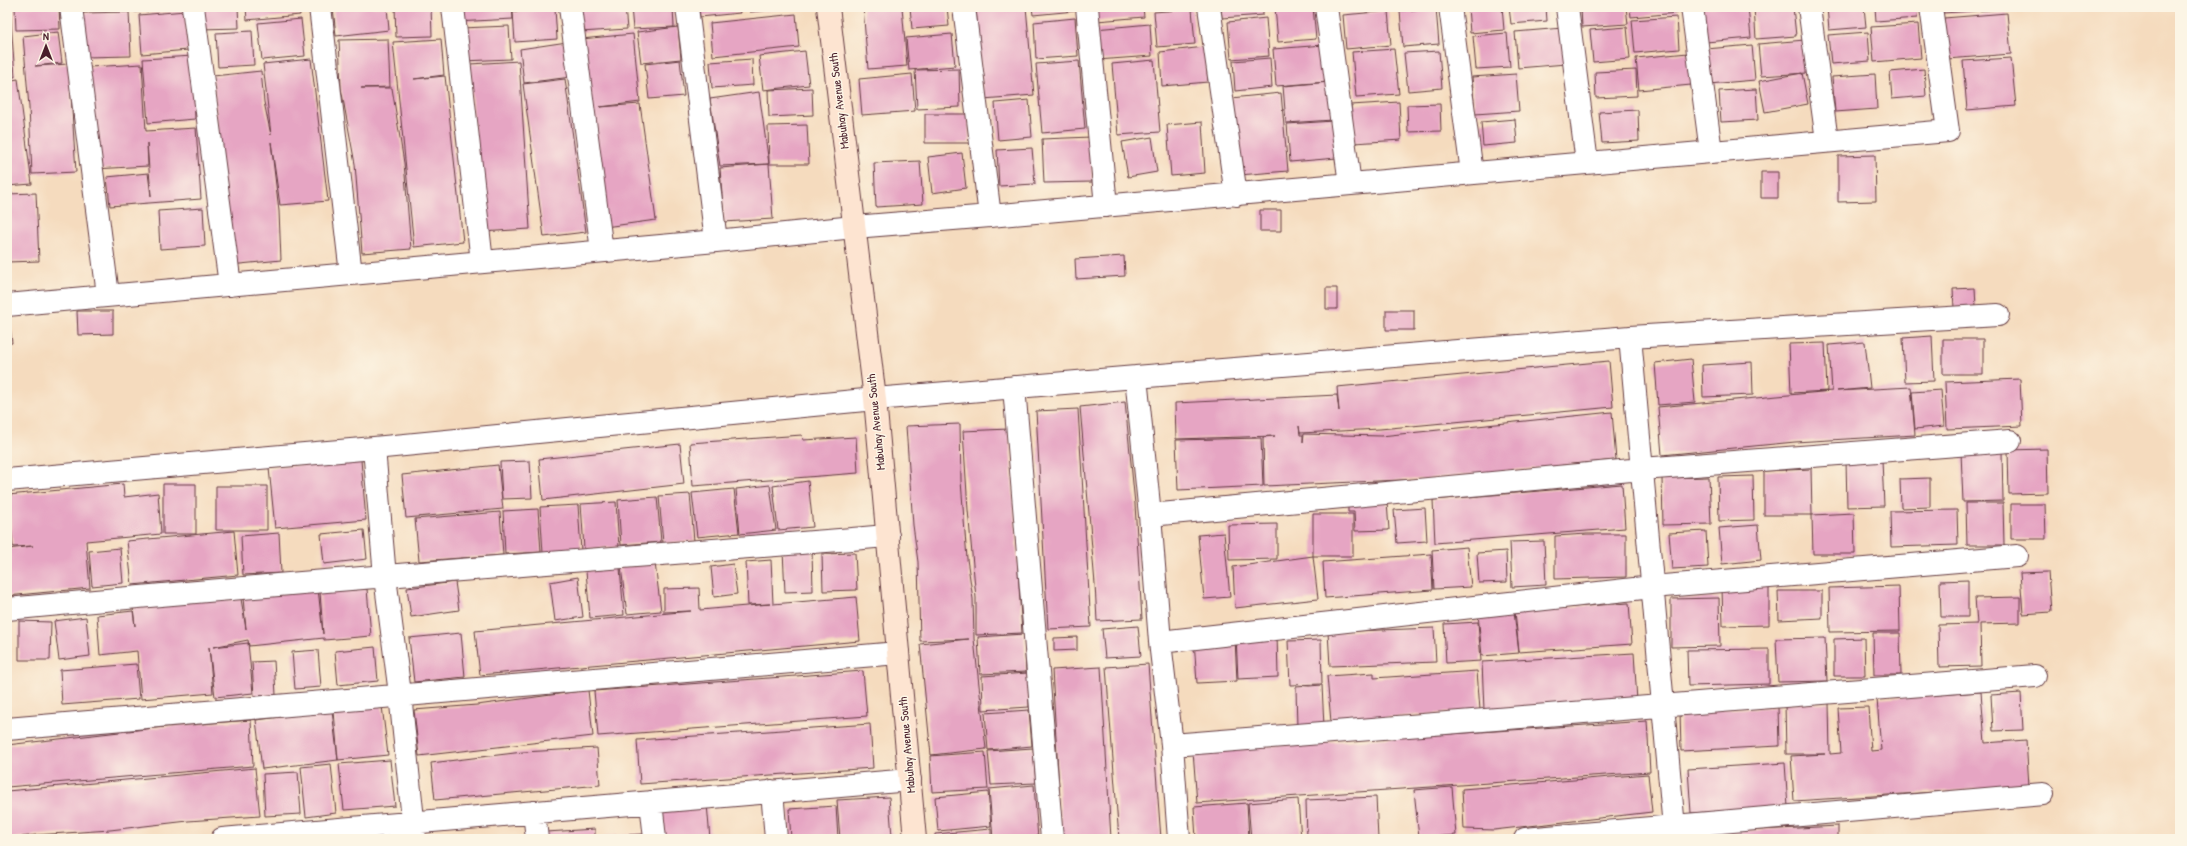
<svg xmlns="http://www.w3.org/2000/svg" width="2187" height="846" font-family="'Patrick Hand',sans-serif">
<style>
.building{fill:#e6a5c3}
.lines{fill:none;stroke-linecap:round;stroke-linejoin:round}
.street-casing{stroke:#643b41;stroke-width:24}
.secondary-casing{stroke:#643b41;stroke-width:24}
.street{stroke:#fff;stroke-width:22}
.secondary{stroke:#fde4d1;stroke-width:22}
.labels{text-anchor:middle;stroke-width:3;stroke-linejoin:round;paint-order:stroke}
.street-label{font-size:12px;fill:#4a1f2b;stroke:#fcf5e5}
</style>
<rect width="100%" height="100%" fill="#fcf5e5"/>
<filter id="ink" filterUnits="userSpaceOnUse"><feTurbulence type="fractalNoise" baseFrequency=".025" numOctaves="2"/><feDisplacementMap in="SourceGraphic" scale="8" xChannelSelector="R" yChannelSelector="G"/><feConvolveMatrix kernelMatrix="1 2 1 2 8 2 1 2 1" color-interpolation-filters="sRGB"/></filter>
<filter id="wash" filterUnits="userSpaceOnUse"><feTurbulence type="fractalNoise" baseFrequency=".012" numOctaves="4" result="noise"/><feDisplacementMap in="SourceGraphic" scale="16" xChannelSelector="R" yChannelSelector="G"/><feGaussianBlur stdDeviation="0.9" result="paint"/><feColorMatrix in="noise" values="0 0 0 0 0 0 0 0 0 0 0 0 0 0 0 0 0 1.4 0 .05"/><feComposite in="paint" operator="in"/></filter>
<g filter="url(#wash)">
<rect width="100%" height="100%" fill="#f5dbbe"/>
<g id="blocks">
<!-- building -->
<path class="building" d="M7,7h3l5,70h-8z
M15,7h44l1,22 -44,1z
M78,7h35v1l-35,3z
M135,7h39v1l-39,4z
M200,7h38l1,21 -38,1z
M246,7h53l1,8 -53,5z
M333,7h54l2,23 -53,6z
M395,7h36l1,29 -36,1z
M455,7h57l1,12 -58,3z
M579,7h46l2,22 -46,3z
M631,7h42l1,20 -41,2z
M699,7h40l1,6 -40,4z
M749,7h44v1l-43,4z
M863,7h39l5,59 -39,3z
M910,7h37l2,19 -37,3z
M976,7h50l8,88 -51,4z
M1032,7h42l1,4 -42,4z
M1096,7h47l1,10 -47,4z
M1221,7h42v8l-41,3z
M1275,7h38l3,32 -38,3z
M1468,7h34l2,23 -34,3z
M1509,7h37l1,14 -36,3z
M1581,7h45l2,17 -46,3z
M1630,7h47l1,6 -47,4z
M1703,7h45l3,31 -45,4z
M1754,7h39l3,29 -40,3z
M1827,7h37l2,20 -37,3z
M1875,7h41l1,11 -41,3z
M1942,7h60l1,2 -60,4z
M1436,8l3,36 -36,3 -3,-36z
M555,9l2,30 -42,3 -2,-30z
M1192,9l3,35 -38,3 -3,-35z
M185,11l3,39 -46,4 -3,-39z
M1388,11l3,34 -45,4 -3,-34z
M129,12l2,44 -46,1 -2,-44z
M2007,13l4,41 -64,5 -3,-41z
M796,14l3,33 -86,9 -3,-33z
M1677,17l2,32 -44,4 -3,-33z
M1075,18l3,38 -42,3 -2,-37z
M1266,18l3,38 -38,3 -3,-37z
M301,19l4,37 -43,4 -4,-37z
M1150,24l2,32 -55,4 -2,-31z
M1918,24l3,34 -47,4 -3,-35z
M509,26l2,33 -48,2 -2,-33z
M678,27l3,32 -40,4 -4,-31z
M1627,27l3,32 -37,3 -3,-32z
M1563,28l3,36 -48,4 -3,-36z
M252,31l2,34 -36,2 -2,-34z
M58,32l4,31 -27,3 34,-2 7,108 -44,2 -3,-67 -6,-71z
M1868,32l2,29 -39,3 -3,-29z
M1507,33l3,34 -34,2 -3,-33z
M633,34l7,68 -40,5 40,-3 16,116 -51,7 -24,-188z
M952,34l3,32 -46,4 -3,-32z
M388,39l2,48 -29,1h31l12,75 7,86 -49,4 -7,-89 -14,-76 -2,-48z
M441,39l3,36 -30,4 31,-3 18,166 -49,5 -21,-205z
M1805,40l2,33 -46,3 -3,-32z
M567,42l4,35 -47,6 -4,-34z
M1324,45l3,37 -51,4 -3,-37z
M1752,45l3,35 -46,4 -3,-35z
M1205,47l3,35 -46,4 -2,-34z
M1394,49l5,45 -43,3 -4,-45z
M805,51l4,34 -46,5 -4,-34z
M1439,51l3,37 -34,3 -4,-38z
M1688,53l3,32 -52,5 -3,-32z
M193,56l2,63 -47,4 -5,-64z
M1270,58l2,29 -37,4 -2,-30z
M2011,58l5,48 -49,4 -4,-49z
M311,59l17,142 -48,4 -9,-63 8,69 2,49 -51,5 -17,-189 48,-5 3,31 7,33 -8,-71z
M752,59l1,26 -41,3 -2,-26z
M680,60l4,36 -35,3 -4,-35z
M1154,60l6,72 -42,3 -6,-71z
M519,61l11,168 -49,3 -11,-168z
M1079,61l6,68 -43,4 -6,-69z
M142,64l4,67 50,-3 5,71 -91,7 -3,-29 41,-4 3,23 -4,-53 1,23 -53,3 -6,-102z
M959,69l1,38 -43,2 -2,-39z
M1924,69l2,27 -34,3 -2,-27z
M1636,70l1,26 -41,2 -1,-26z
M1802,73l6,31 -43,8 -6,-31z
M912,74l3,37 -53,4 -3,-36z
M1516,74l3,37 -44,3 -3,-37z
M1875,74l2,35 -42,3 -3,-35z
M18,79l14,105 -25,2v-105z
M565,79l21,153 -42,5 -21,-153z
M1330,82l3,38 -47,3 -3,-37z
M812,88l1,27 -44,2 -1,-27z
M1756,89l2,31 -37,2 -2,-31z
M759,92l10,72 -49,2 -10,-67z
M1281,93l7,78 -49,4 -8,-77z
M1029,100l3,37 -34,3 -3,-37z
M1399,102l2,38 -47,3 -3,-38z
M1440,104l1,27 -33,1 -1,-27z
M1638,110l1,31 -37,2 -3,-31z
M925,114h44v29h-44z
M1515,119l2,24 -34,3 -2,-24z
M1334,121l3,37 -47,4 -3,-38z
M1202,122l3,51 -34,3 -4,-51z
M807,125l2,39h-40l-1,-38z
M1091,137l1,45 -48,1 -2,-44z
M1152,137l5,35 -29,5 -6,-35z
M1032,148l3,36 -36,2 -2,-36z
M962,153l4,35 -34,5 -4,-36z
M1875,155l1,46 -38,1v-46z
M920,161l3,43 -47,3 -2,-44z
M769,164l4,55 -49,3 -4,-54z
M1761,172h17v26h-17z
M36,193l3,68 -32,1v-68z
M203,208l2,38 -45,3 -2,-38z
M1260,210h21v21h-21z
M1124,256l1,20 -49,3 -1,-20z
M1326,288h11v21h-11z
M1975,288l1,19 -22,1 -1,-19z
M1386,310h28v20h-28z
M77,311h36v23l-35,1z
M7,317h2l3,26 -5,1z
M1932,336l2,45 -29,1 -2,-44z
M1943,339h40v35h-40z
M1865,342l5,46 -33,3 74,-4 4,48 -120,7 -133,13 -4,-48 174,-16 -3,-46z
M1825,343l2,48 -36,2 -2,-49z
M1691,359l4,43 -37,3 -3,-42z
M1609,361l4,46 -233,22 -80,4 -1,-7 1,9h3v7l1,-8 77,2 231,-24 4,48 -192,19 -160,7 -1,-49 12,-1 -99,3 -1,-36 162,-8 2,16 -2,-24z
M1752,362l1,33 -50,2 -1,-32z
M2020,379l2,47 -75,3 -2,-47z
M1941,390l3,36 -29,3 -3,-37z
M1125,402l10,102 7,115 -45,2 -2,-37 -15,-177z
M1078,409l13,218 -43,2 -12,-218z
M960,424l1,57 6,78 6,40 1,40 12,110 -55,6 -11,-111 49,-5 -49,2 -2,-79 -5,-37 -7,-99z
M1009,429l13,204 -46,2v-37l-8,-88 -5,-79z
M802,435l1,5 53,-3 2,36 -165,13 -3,-43z
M1261,438l2,48 -85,4 -2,-50z
M680,444l4,40 -141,16 -4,-41z
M2047,449l1,44 -39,1 -1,-44z
M1961,452h41l1,49 -40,1z
M361,460l5,60 -91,8 -6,-60z
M1846,460h36l2,46 -37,1z
M530,461l2,37 -30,1 -2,-37z
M498,465l5,44 -97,9 -4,-43z
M1811,469l1,46h-48v-44z
M1753,476l1,44 -35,1 -1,-44z
M1709,477l2,47 -48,1 -1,-47z
M1930,478v29l-29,1 -1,-29z
M808,481l5,46 -35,3 -5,-44z
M123,484l1,13 34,-4 3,41 -75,7 4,47 -83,8v-47l26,-3 -20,1 -5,-52z
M163,484h33v50h-33z
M1622,484l3,44 -190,15 -2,-43z
M770,485l6,45 -36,4 -4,-45z
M216,486h51v44h-51z
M734,489l5,44 -42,4 -5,-44z
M690,494l4,47 -31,2 -4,-47z
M657,497l4,45 -40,3 -3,-45z
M616,502l3,45 -35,2 -3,-45z
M1387,502l2,28 -34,1 -1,-19h-6v-8z
M1966,503h37l1,42h-37z
M2011,504h34l1,35h-35z
M578,505l3,46 -38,2 -3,-46z
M1425,508l2,33 -30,2 -3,-33z
M538,509l3,43 -36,2 -2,-43z
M1957,510l1,35 -67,2 -1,-36z
M7,512h2l1,35 -3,1z
M500,512l3,43 -84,6 -4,-42z
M1854,513l1,41h-42l-1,-39z
M1313,514h40v42h-40z
M1277,524v35l-48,1 -1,-35z
M1758,525l3,35 -39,4 -3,-36z
M364,530l3,29 -43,5 -3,-30z
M234,531l4,44 -106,10 -5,-44z
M1706,531l2,36 -36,2 -3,-36z
M279,533l2,40 -38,2 -2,-39z
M1224,533l6,64 -26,2 -6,-64z
M1587,534h39v43l-71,2v-43z
M1544,541l2,44 -34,2 -2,-45z
M1467,547l4,40 -37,2 -2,-39z
M120,548l3,35 -31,3 -3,-35z
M812,550l1,41 -28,1 -2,-41z
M1506,551l1,31 -28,1 -2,-30z
M855,553l2,37 -34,1 -1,-37z
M1431,554l2,36 -108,8 -2,-36z
M1313,556l5,43 -83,9 -2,-41z
M771,560l2,44 83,-7 4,44 -380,34 -5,-44 216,-20 -27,1v-23l35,-1 1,22 70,-6 -22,1 -2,-43z
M655,563l6,48 -34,3 -6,-47z
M733,564l4,30 -23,3 -3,-30z
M620,568l4,47 -34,3 -4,-47z
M2048,572l3,40 -28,2 -3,-41z
M578,577l5,40 -28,4 -5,-39z
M1968,580v37h-27l-1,-36z
M455,582l4,28 -48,7 -4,-29z
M1769,586v39l-46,1 -1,-38z
M1899,586l1,45 -70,1 -1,-44z
M318,589l5,45 -3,-42 47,-3 4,47 -47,4v-2l-75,8 -1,-6 -35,7 35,-4 5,50 -38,4 -6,-50 4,46 -72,6 -4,-48 -37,4 -3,-40 36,-4 2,15 -2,-19 72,-7 36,-1 5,30 -3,-31z
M1778,591h44v27l-43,2z
M2020,597v26l-40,1 1,42 -42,1 -1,-42 39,-1 -2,-26z
M1719,598l1,48 -49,1v-48z
M1629,603l3,41 -113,8 -4,-41z
M1514,612l5,41 -37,3 -4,-42z
M86,617l4,39 -31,4 -5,-39z
M19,621l32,1 -1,38h-31z
M1478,622l3,39 -35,2 -2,-39z
M1138,626l3,30 -36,2 -3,-29z
M7,627h3v32h-3z
M1434,628l2,34 -106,4 -2,-34z
M461,633l4,44 -51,5 -5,-44z
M1873,633h27l1,42h-27z
M1024,634l2,38 -46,2 -2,-37z
M1277,634l1,43 -40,2 -2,-43z
M1077,637v13l-23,1v-13z
M1235,638l2,43 -40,2 -3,-43z
M1825,638l2,43 -49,1 -2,-43z
M1864,638l1,38h-31v-37z
M1321,640l1,44 -32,1 -2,-44z
M375,647l3,34 -40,4 -3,-34z
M1769,649v35l-81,2 -1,-36z
M318,650l3,37 -26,2 -3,-37z
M1634,653l3,48 -153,9 -2,-48z
M274,661l2,34 -22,1 -2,-34z
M136,664l3,35 -77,6 -2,-35z
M1148,664l13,175h-42l-13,-172z
M1101,667l10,172h-49l-10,-169z
M863,671l4,45 -269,20 -4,-45z
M1477,671l3,39 -149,12 -4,-46 47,-3v5z
M1028,673l1,34 -46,3 -1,-34z
M1322,685l2,42 -27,1 -1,-41z
M588,690l5,46 -174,20 -5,-46 63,-5z
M1981,692l4,51 41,-3 3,46 -235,15 -3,-45 34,-2h-39l-1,-51h44l1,51 11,-1 -3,-45 30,-1 3,44 10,-1 -4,-51z
M2021,693l2,37 -30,1 -2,-36z
M382,706l6,49 -50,5 -4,-49z
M1778,707l1,39 -98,5 -1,-40z
M1029,710l3,36 -44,4 -3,-37z
M332,711l6,49 -76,9 -6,-49z
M251,720l2,46 -246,21v-42l173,-20z
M1647,721l3,51 -453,31 -4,-52z
M870,724l3,44 -233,16 -3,-44z
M597,748l3,37 -165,15 -4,-37 92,-11z
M1033,748l3,35 -45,2 -3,-34z
M985,752l3,37 -56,3 -2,-36z
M390,760l5,46 -51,4 -5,-46z
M1785,763l3,44 -97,6 -3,-44z
M331,764l5,49 -30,4 -5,-50z
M255,768l5,48 -72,5 -78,9 -74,5 -29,4v-48z
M298,772l3,42 -36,2 -2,-42z
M1648,774l4,38 -158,18 -30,-1 -2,-40z
M1034,785l4,54h-45l-4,-50z
M1452,787l4,48 -37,3 -5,-48z
M988,792l3,34 -53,5 -3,-34z
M889,797l3,40 -52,2 -3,-39z
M1376,797l2,42h-71l-1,-39z
M1298,799l3,40h-50l-3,-36z
M1247,803l2,36h-53l-2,-32z
M707,804l3,35h-45l-3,-30z
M836,806l2,33h-47l-2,-30z
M1838,826v13h-138v-6z
M595,829v10h-49v-7z
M991,829v10h-56v-5z
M644,834v5h-40v-3z"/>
</g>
</g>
<g filter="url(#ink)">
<use href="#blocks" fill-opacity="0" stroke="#643b41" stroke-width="1"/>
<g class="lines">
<defs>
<path id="street" d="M71,7l37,288
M193,7l37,278
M320,7l31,267
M453,7l29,255
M570,7l32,244
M687,7l29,234
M964,7l26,209
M1087,7l19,199
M1209,7l27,188
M1326,7l24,177
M1450,7l22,166
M1567,7l20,156
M1692,7l19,145
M1809,7l18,134
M7,305l709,-64 138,-14 136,-11 958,-85 -17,-124
M1630,337l45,502
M1136,377l14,138 10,127 12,103 7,94
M1014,387l38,452
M374,448l11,129 15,117 15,145
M7,480l367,-32 501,-49 261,-22 494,-40 368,-22
M1150,515l492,-46 368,-28
M7,609c293,-28 587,-49 881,-73
M1160,642l492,-55 365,-31
M7,729l891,-76
M1172,745l863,-69
M772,791l4,48
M651,802l4,37
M534,812l3,27
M222,839l688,-59
M1525,839l518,-45"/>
<path id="secondary" d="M828,7l47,392 40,440"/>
</defs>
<!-- street casing -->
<use href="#street" class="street-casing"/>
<!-- secondary casing -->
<use href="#secondary" class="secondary-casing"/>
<!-- street -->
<use href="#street" class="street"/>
<!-- secondary -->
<use href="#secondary" class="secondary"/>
</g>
</g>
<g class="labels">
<!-- street labels -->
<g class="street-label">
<text transform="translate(839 101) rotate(-97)" y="4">Mabuhay Avenue South</text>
<text transform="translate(876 422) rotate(-96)" y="4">Mabuhay Avenue South</text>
<text transform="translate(907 745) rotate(-95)" y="4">Mabuhay Avenue South</text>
</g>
</g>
<!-- margin -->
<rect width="2187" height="846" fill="none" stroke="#fcf5e5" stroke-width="24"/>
<!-- north arrow -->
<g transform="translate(46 46)" stroke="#fcf5e5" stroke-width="3" paint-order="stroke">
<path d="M0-3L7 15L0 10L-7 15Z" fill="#4a1f2b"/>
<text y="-6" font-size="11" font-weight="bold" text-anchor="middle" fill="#4a1f2b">N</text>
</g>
</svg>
